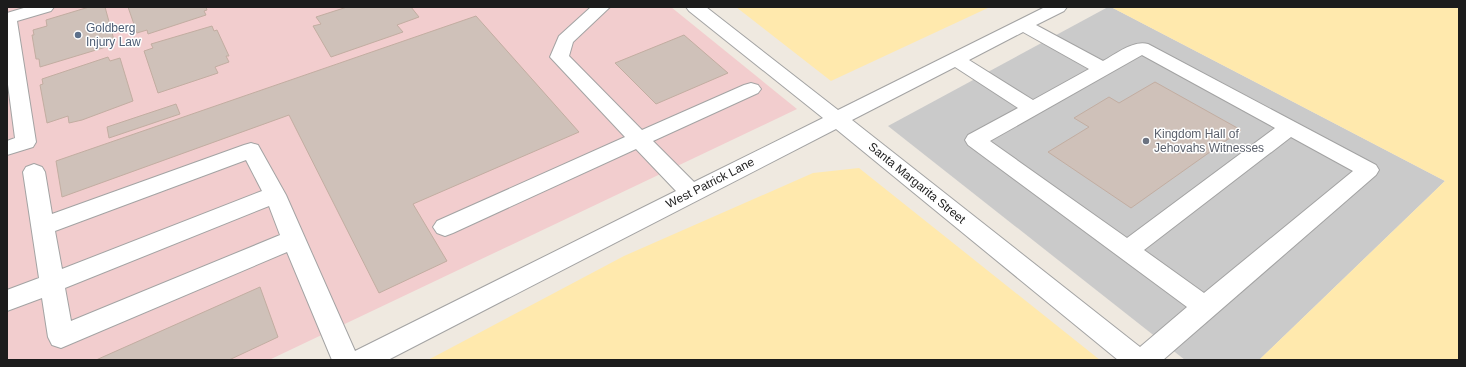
<svg xmlns="http://www.w3.org/2000/svg" width="1466" height="367" font-family="Arial,sans-serif">
<style>
.commercial{fill:#f2cdce}
.religious{fill:#cacaca}
.sand{fill:#ffe9ad}
.building{fill:#cfc1b9;stroke:#c2ada1}
.lines{fill:none;stroke-linecap:round;stroke-linejoin:round}
.minor-casing{stroke:#a3a3a3;stroke-width:2}
.minor{fill:#fff;fill-rule:evenodd}
.service-dot{fill:#5c6f8a;stroke:#fff;stroke-width:1.5}
.worship-dot{fill:#6b7280;stroke:#fff;stroke-width:1.5}
.labels{text-anchor:middle;stroke-width:3;stroke-linejoin:round;paint-order:stroke}
.service-label{font-size:12px;fill:#4e5e75;stroke:#fff;text-anchor:start}
.worship-label{font-size:12px;fill:#5b616d;stroke:#fff;text-anchor:start}
.street-label{font-size:12px;fill:#1c1c1c;stroke:#fff}
</style>
<rect width="100%" height="100%" fill="#efe9e0"/>
<!-- commercial -->
<path class="commercial" d="M7,7h664l126,102 -528,251h-262z"/>
<!-- religious -->
<path class="religious" d="M1108,7h3l334,174 -186,179h-74l-297,-234z"/>
<!-- sand -->
<path class="sand" d="M736,7h254l-159,74z
M1111,7h348v353h-200l186,-179z
M859,168l241,192h-672l196,-104 189,-83z"/>
<!-- building -->
<path class="building" d="M89,7h16l9,33 -10,3 2,4 -66,20 -1,-8h-3l-4,-24h2l-1,-5 14,-4 -1,-6z
M128,7h78l1,3 -3,1 2,4 -58,19 -1,-4 -10,3z
M347,7h64l8,10 -22,8 6,7 -72,25 -18,-31 8,-2 -5,-7z
M476,16l103,116 -166,72 34,57 -68,32 -90,-178 -227,82 -6,-36z
M212,26l2,5 3,-1 12,26h-3l3,6 -14,5 3,6 -60,20 -14,-42 9,-3 -2,-4z
M684,35l44,38 -72,31 -41,-41z
M108,57l2,4 10,-3 13,43 -51,19 -13,3 -1,-7 -21,7 -7,-38 3,-1 -1,-5z
M1155,82l86,48 -110,78 -83,-56 41,-25 -15,-9 35,-21 10,6z
M176,104l4,10 -71,24 -2,-11z
M260,287l18,50 -49,23h-133z"/>
<g class="lines">
<defs>
<path id="minor" d="M27,7h27l-3,4 -34,10 19,121 -3,5 -26,8v-14l8,-3 -8,-61v-64z
M591,7h19l-37,35 -4,14 73,74 102,-45 7,-2 7,2 3,4 -3,4 -105,48 41,41 129,-64 -134,-107 -3,-4h20l132,103 207,-103h22l-3,4 -28,14 67,36c13,-7 30,-21 45,-17l228,121 3,5 -3,5 -213,185h-45l-282,-231 -448,231h-56l-45,-108 -226,96 -9,-3 -4,-8 -6,-39 -35,13v-21l32,-12 -16,-106 3,-5 8,-3 8,3 3,5 7,42 192,-69 7,-2 7,2 28,50 69,156 321,-160 -40,-42 -183,84 -8,3 -8,-3 -4,-6 4,-6 188,-84 -75,-80 9,-21zM1023,32l66,37 -56,31 -64,-40zM1142,55l133,73 -148,110 -137,-97zM955,67l63,41 -50,27 -3,5 3,5 219,162 -47,40 -288,-227zM1291,137l62,34 -149,122 -60,-43zM246,160l16,31 -200,78 -7,-38zM269,206l11,29 -209,86 -6,-33z"/>
</defs>
<!-- minor casing -->
<use href="#minor" class="minor-casing"/>
<!-- minor -->
<use href="#minor" class="minor"/>
</g>
<!-- markers -->
<circle class="service-dot" cx="78" cy="35" r="4"/>
<circle class="worship-dot" cx="1146" cy="141" r="4"/>
<g class="labels">
<!-- service labels -->
<g class="service-label">
<text x="86" y="32">Goldberg<tspan x="86" dy="14">Injury Law</tspan></text>
</g>
<!-- worship labels -->
<g class="worship-label">
<text x="1154" y="138">Kingdom Hall of<tspan x="1154" dy="14">Jehovahs Witnesses</tspan></text>
</g>
<!-- street labels -->
<g class="street-label">
<text transform="translate(710 183) rotate(-27)" y="4">West Patrick Lane</text>
<text transform="translate(917 183) rotate(39)" y="4">Santa Margarita Street</text>
</g>
</g>
<!-- border -->
<rect width="1466" height="367" fill="none" stroke="#1c1c1c" stroke-width="16"/>
</svg>
